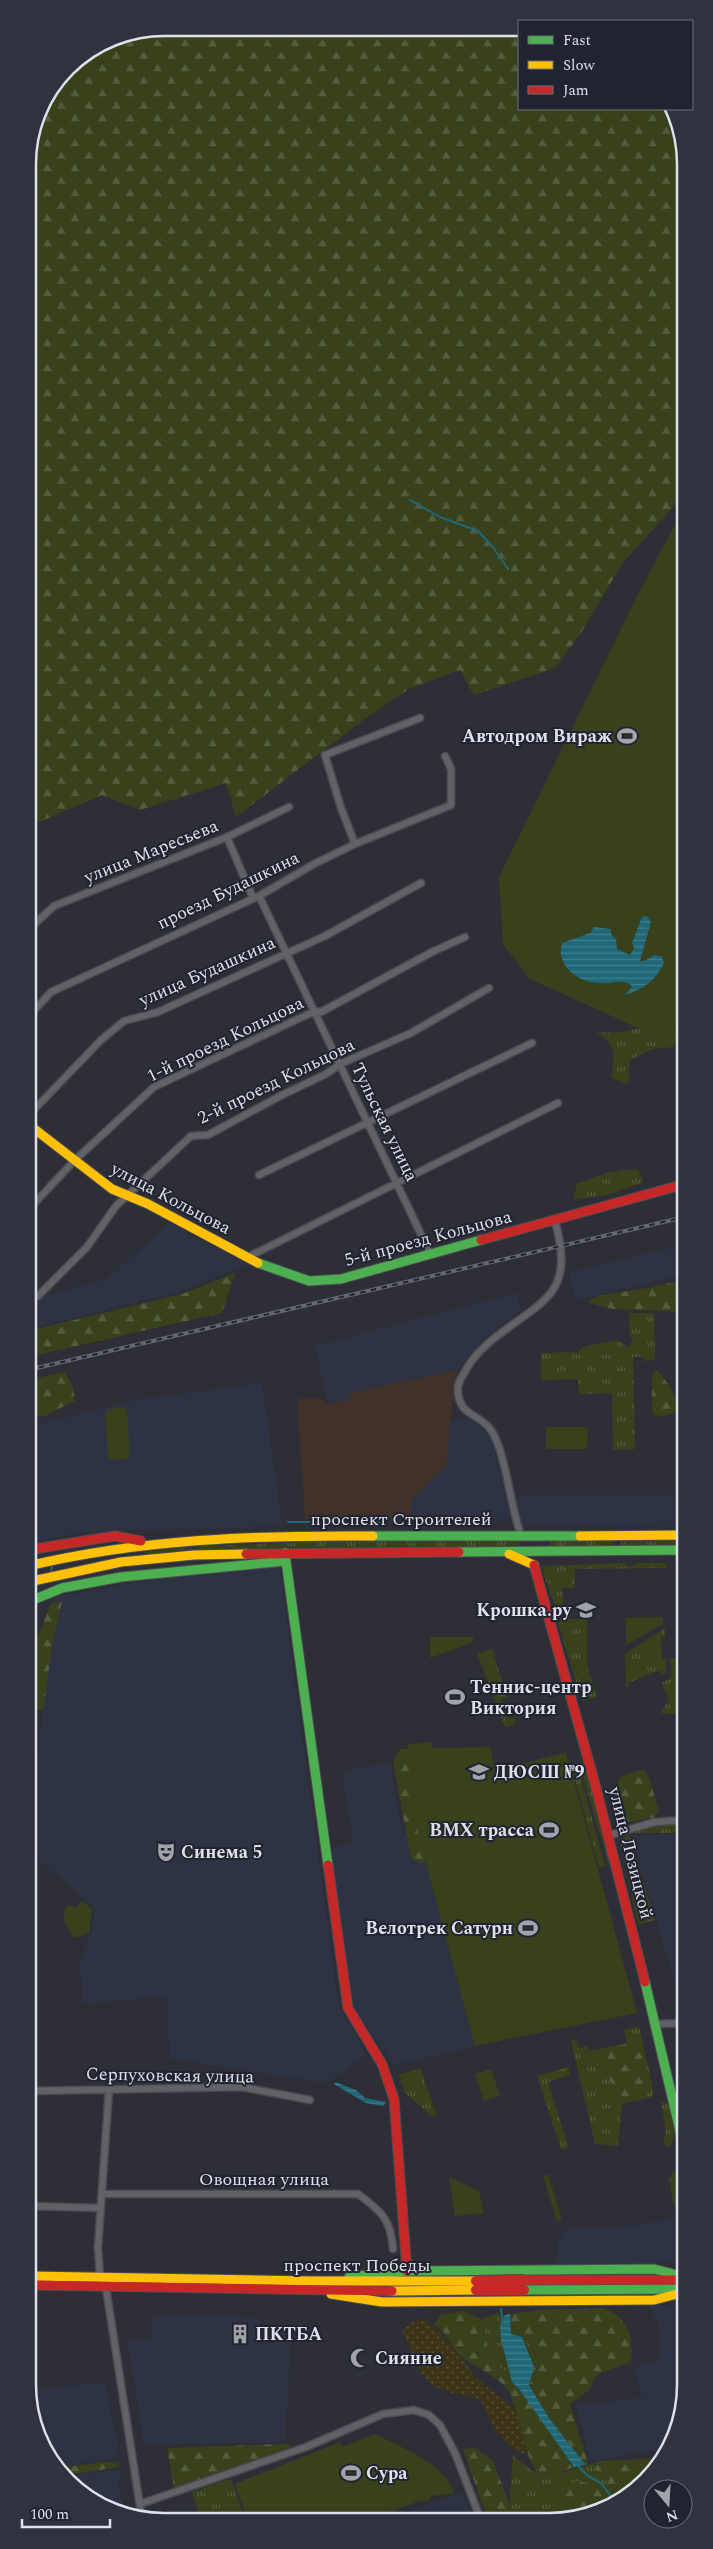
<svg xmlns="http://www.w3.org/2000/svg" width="713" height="2549" font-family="Spectral,serif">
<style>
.built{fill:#2e3344}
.education{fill:#3c303d}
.medical{fill:#40312b}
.grass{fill:url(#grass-tufts)}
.forest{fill:url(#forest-firs)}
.sand{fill:url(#sand-dots)}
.park{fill:#38411c}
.water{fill:url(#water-rules)}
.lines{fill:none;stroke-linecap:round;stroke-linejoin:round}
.stream{stroke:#206878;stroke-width:2}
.street-casing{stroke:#4b4c52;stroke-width:9}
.fast-casing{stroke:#4b4c52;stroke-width:11}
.slow-casing{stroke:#4b4c52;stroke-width:11}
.jam-casing{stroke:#4b4c52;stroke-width:11}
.street{stroke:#616267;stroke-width:6}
.fast{stroke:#4caf50;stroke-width:9}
.slow{stroke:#ffc107;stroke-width:9}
.jam{stroke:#c62828;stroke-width:9}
.rail-casing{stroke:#66676d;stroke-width:4}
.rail{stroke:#202430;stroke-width:2;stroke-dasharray:5.5;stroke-linecap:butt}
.jam-bridge-casing{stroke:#4b4c52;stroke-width:12;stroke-linecap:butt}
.jam-bridge{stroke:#c62828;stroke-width:10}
.labels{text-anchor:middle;stroke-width:4;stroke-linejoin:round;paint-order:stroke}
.poi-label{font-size:18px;font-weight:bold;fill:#dee1e9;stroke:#202430;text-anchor:start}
.street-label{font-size:18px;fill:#dee1e9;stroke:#202430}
.rim{fill:none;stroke:#dee1e9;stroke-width:2.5}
</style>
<defs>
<pattern id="grass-tufts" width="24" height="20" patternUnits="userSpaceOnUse" patternTransform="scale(1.25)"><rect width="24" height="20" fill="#38411c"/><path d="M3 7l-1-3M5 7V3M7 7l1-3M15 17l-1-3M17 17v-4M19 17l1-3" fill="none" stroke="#545c3d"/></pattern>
<pattern id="forest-firs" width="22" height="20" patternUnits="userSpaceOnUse" patternTransform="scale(1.25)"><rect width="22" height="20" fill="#38411c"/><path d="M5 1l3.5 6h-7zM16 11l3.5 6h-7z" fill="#545c3d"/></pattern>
<pattern id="sand-dots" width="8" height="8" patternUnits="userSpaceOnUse" patternTransform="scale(1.25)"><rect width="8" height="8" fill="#3c3419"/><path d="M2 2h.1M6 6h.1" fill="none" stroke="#58513a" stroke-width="1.8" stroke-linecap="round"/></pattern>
<pattern id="water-rules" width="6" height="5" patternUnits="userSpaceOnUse" patternTransform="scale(1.25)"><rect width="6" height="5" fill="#206878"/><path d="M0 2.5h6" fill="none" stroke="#407d8b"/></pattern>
</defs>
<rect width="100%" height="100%" fill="#2e2f36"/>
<!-- built -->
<path class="built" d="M169,1223l78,42 -65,26 -154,38v-28l79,-22z
M685,1245v29l-110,26 -6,-28z
M517,1293l4,17 -36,27 -27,33 -108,23v6l-22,5 -13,-58z
M262,1383l20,143 -197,6 -57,10v-115l108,-27z
M471,1419l21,20 19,80 -100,-1v-16l35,-36 4,-45z
M677,1496l1,14h7v17l-162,-1 -11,-29z
M279,1566l59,437 28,53 -40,27 -156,-25 -3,-62 -84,8 -3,-41 8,-18 -2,-7 4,-3 6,-26 -57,-49h-6l-4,-8 25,-255 97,-17z
M390,1763l12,73 16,-2 57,212 -81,19 -43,-61 -22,-156 25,-4 -12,-73z
M631,1835h54v159l-6,2z
M685,2217v45l-131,3 4,-10 -1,-10 8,-16 74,-4z
M649,2305l36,1v87l-10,44 -7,11 -78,13 -13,-56 65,-7 -8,-30 25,-7v-35z
M153,2314l108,4v14h30l-6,110 -141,3 -17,-106 25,-1z
M29,2359l4,28 72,-3 15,73 -62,10 -29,-64z
M120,2469l2,10 -4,1 4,26 -13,2 -13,-5 -32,-26z
M461,2492l13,28h-82z"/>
<!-- education -->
<path class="education" d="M679,1365h6v72h-6z"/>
<!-- medical -->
<path class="medical" d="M458,1370l-8,51 -4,45 -35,35v17l-106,1 -8,-120h24l7,5 22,-5 -1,-6z"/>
<!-- grass -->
<path class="grass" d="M685,982v44l-12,21 -21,2 -22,11 -2,24 -17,-6c4,-22 6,-33 -15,-46 20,2 43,-1 61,-12 9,-6 21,-29 28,-38z
M637,1169l6,9 -1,5 -36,12 -33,5 4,-16 31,-12z
M629,1313h25l1,47 -11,1v-4h-11l2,92 -22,1 -1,-57 -33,1 -1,-15 -37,1v-27l37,-1 5,-5 35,-7 9,7 6,-6 -3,-4z
M613,1539v7h-63v-6z
M685,1539v6l-64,1v-6z
M519,1541v5l-320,5v-5l109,-4z
M192,1546v5l-45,4 -2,-3z
M626,1563v3h9l1,-3h30v5l-91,1v19h-13l1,25 -5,2 -17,-49z
M562,1619h25v47l10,31 -15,4 -24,-78z
M665,1628v9h-4l1,22h4v13l-4,2 -2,-4 -32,13 1,3 -3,1 -1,-33z
M492,1649l15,48 -5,2 6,20 6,-2 2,7 -11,3 -28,-74z
M670,1658h15v56l-25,-1 9,-13 -7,-17 9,-5z
M584,1762l28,99 -3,4 -30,-102z
M577,1764l28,102 -6,2 -28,-102z
M665,1824h20v9h-54z
M629,1835l26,85 -17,5 -18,-86z
M639,2026l15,67 -3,4 -29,7 -4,42 -23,-2 -24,-104 5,-1 3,9 9,-2 1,5 38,-8 -3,-13z
M568,2067l2,8 -22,7 21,66 -8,2 -24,-74z
M421,2069l15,45 -2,4 -30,-26 -5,-18z
M661,2102c14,0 14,21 16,32l-9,14 -5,-5 3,-12z
M678,2170l6,2 1,5v29h-11l-5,-27 4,-7z
M499,2313l3,8 -1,19 9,35 -19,-13 -10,-43z
M522,2337c16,14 21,30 7,47l5,-17z
M513,2456l26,20 26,-4 35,-11 62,-3c-19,30 -61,60 -97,62 -17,1 -34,0 -50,0l-6,-8z
M231,2479l14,40h-45l-8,-27z"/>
<!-- forest -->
<path class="forest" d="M164,28l355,2v79h154l11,37v349l-62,69 -41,69 -26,35 -81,27 -14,-25 -51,19 -43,29 -130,99 -10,-34 -86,27 -38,-15 -74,32v-671l10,-44 30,-45 44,-29z
M235,1273l-13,40 -194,44v-26l154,-37z
M685,1279v33l-72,-3 -24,-6 1,-3 11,-5 47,-7z
M657,1370c8,10 27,31 16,43l-14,4 -5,-2 -2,-5v-36z
M65,1372l8,15 2,14 -31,15 -16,-1v-35z
M62,1602l-10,44 -9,65 -15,-4v-69l10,-1 13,-34z
M400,1749h11l23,103 -12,12 -11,-6 -18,-97z
M640,1770l5,1 4,6 10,35 -6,6 -25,4 -10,-41 4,-5z
M627,2046c20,2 19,25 19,42l-1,4 -15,5h-13l-8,-20 -15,-16 -9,-6z
M602,2308c26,8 32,29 29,54l-33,12 -10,17 -18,13 18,60 -4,-1 -35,-45 -20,-34c18,-21 6,-42 -18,-50l-1,-20 30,-4z
M463,2311l18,8 10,43 19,13 2,7 14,16 48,69 -18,7 -17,2c-14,-20 -16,-45 -24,-69 -2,-4 -3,-10 -5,-14 -11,-18 -34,-24 -49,-37 -12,-11 -12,-23 -27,-31l6,-10z
M288,2444l4,3 -118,41 -7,-40z
M475,2448l17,12 17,42 1,13 5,5h-27l-25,-71z
M618,2461l39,5 -6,9 -31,24 -16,-21 -8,-6v-5l3,-4z
M104,2462l15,1v4l-56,9 -4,-8z
M578,2481l21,5 14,19 -39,13 -23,-21 7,-12z"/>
<!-- sand -->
<path class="sand" d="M422,2318l16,12 19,22 18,25 41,33 7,23 4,22c-26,-8 -35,-31 -46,-55l-40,-10 -10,-6 -9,-9 -20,-44 9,-8z"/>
<!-- park -->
<path class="park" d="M684,508l1,501 -16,33 -139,-63 -27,-35 -4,-67 139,-283z
M122,1407l5,3 3,46 -2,2 -17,2 -3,-2 -3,-44 3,-4z
M546,1427h42l-1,22h-41z
M663,1617v7l-37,21v-27z
M430,1637h44l-3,6 -41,15z
M656,1641v19h-11v-18z
M491,1653l12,39 -9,3 -12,-39z
M432,1742l1,6 57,-1 5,24 71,-19 71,261 -162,33 -57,-212 -10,-90z
M82,1901l10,8 -3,24 -13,5c-7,-6 -20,-26 -6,-33l5,3z
M491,2069l9,27 -16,5 -9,-27z
M548,2174l14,46 -5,2 -14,-46z
M449,2177l30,14 5,22 -29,3z
M375,2434c25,13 71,30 79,59l-23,3 -1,4 -7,2 -1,-2 -53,20 -122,-1 -12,-35 105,-42 2,5z"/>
<!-- water -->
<path class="water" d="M647,916l4,6 -11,39h4l11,-6 7,2 2,6c-8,18 -21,26 -39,32l7,-8 -2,-3c-11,-5 -19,0 -31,-1 -21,0 -44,-18 -37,-40l28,-10 4,-6 17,2v5l5,5 1,10 13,6 4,-7 -2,-5 10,-26z
M335,2082l21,8 9,8 21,4 -3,4 -17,-3 -32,-19z
M510,2314l1,20 11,3 12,30 -5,18 20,33 35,45 4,1 -14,3 -55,-78 -7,-7 -11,-42 -1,-15 5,-10z"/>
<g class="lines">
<!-- stream -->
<path class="stream" d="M410,500l30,17 38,14 14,15 16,23
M288,1522h96
M51,1574l1,-10
M501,2309l2,13
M577,2465l11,11 13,7 15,20"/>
<defs>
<path id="street" d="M227,837l26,61
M355,844l-14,-36 -16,-53 95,-37
M259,896l172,359
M28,930l26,-24 173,-69 62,-30
M28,1017l23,-25 208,-96 55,-32 41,-20 96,-39v-36l-6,-13
M28,1116l73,-76 23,-19 34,-9 167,-76 96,-53
M259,1175l273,-132
M28,1210l47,-50 79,-73 161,-76 6,1 111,-60 33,-15
M248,1257l310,-154
M38,1296l49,-49 29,-41 75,-70 17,-1 72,-39 46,-22 14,-10 71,-31 78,-45
M521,1535c-11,-28 -15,-83 -30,-105 -13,-18 -34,-14 -33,-42 0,-7 6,-14 9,-20 7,-12 15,-19 25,-28 51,-41 84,-44 63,-119
M610,1835l45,-13 30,-2
M657,2024l28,-1
M109,2089l-11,158 2,31 6,10 36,231
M29,2091l213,-4 68,13
M102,2194h256c23,17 33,25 35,55
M29,2206l72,2
M140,2504l166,-57 77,-33 31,-4 15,5 11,10 15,28 26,67"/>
<path id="fast" d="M258,1263l51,18 32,-2 140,-39
M373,1536h207
M459,1552l226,-2
M286,1561l42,304
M28,1602l34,-14 59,-11 165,-16 -1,-8
M645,1982l40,170
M349,2277l58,-6 247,-2 31,8
M524,2290l161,-1"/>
<path id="slow" d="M28,1124l84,65 36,15 110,59
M580,1536l105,-1
M509,1554l25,11
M28,1566c114,-27 228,-31 345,-30
M28,1582l93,-20 73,-7 52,-1
M29,2276l280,5h167
M392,2291l84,-1
M331,2294l51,8 272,-2 31,-8"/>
<path id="jam" d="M481,1240l204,-56
M28,1550l87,-14 26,5
M246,1554l213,-2
M534,1565l61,219 50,198
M328,1865l20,143 34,56 12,35 13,172
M524,2280h161
M29,2285l363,6"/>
</defs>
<!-- street casing -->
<use href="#street" class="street-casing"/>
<!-- fast casing -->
<use href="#fast" class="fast-casing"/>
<!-- slow casing -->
<use href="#slow" class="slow-casing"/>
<!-- jam casing -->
<use href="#jam" class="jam-casing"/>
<!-- street -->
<use href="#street" class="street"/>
<!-- fast -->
<use href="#fast" class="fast"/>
<!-- slow -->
<use href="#slow" class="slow"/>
<!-- jam -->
<use href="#jam" class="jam"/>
<defs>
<path id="rail" d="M28,1370l657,-153"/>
</defs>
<!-- rail casing -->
<use href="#rail" class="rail-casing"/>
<!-- rail -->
<use href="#rail" class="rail"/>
<defs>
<path id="jam-bridge" d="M476,2281l48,-1
M476,2290h48"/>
</defs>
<!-- jam-bridge casing -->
<use href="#jam-bridge" class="jam-bridge-casing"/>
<!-- jam-bridge -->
<use href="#jam-bridge" class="jam-bridge"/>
</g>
<!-- icons -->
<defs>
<symbol id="stadium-bare" viewBox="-9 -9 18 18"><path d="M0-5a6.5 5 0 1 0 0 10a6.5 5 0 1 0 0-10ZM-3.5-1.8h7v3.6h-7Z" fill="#a0a3aa" stroke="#202430" stroke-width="2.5" paint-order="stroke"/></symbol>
<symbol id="school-bare" viewBox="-9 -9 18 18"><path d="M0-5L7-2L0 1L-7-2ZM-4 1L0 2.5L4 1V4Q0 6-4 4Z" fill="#a0a3aa" stroke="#202430" stroke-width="2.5" paint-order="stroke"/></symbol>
<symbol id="theatre-bare" viewBox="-9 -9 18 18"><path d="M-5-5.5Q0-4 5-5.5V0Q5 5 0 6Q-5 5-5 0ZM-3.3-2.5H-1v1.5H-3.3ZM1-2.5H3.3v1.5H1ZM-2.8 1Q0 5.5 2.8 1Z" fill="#a0a3aa" stroke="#202430" stroke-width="2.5" paint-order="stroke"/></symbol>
<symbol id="building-bare" viewBox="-9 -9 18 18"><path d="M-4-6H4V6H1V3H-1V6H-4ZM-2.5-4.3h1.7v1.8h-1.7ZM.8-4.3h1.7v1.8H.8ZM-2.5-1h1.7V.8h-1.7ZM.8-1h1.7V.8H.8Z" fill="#a0a3aa" stroke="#202430" stroke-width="2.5" paint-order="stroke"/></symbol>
<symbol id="mosque-bare" viewBox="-9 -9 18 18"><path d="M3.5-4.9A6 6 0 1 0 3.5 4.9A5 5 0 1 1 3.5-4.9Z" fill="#a0a3aa" stroke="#202430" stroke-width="2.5" paint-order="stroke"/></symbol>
</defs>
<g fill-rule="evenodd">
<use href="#stadium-bare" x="613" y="722" width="28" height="28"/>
<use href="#school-bare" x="572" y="1596" width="28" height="28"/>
<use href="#stadium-bare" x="441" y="1683" width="28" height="28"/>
<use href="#school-bare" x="465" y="1758" width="28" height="28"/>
<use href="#stadium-bare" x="535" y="1816" width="28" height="28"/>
<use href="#theatre-bare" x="152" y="1838" width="28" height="28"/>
<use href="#stadium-bare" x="514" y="1914" width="28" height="28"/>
<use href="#building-bare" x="226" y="2320" width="28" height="28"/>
<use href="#mosque-bare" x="346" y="2344" width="28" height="28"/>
<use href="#stadium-bare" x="337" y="2459" width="28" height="28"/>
</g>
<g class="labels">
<!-- poi labels -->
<g class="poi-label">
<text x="612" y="742" text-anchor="end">Автодром Вираж</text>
<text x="571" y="1616" text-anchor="end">Крошка.ру</text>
<text x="470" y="1693">Теннис-центр<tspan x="470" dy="21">Виктория</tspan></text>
<text x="494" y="1778">ДЮСШ №9</text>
<text x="534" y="1836" text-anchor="end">BMX трасса</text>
<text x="181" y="1858">Синема 5</text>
<text x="513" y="1934" text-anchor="end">Велотрек Сатурн</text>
<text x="255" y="2340">ПКТБА</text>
<text x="375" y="2364">Сияние</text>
<text x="366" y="2479">Сура</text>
</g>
<!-- street labels -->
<g class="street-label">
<text transform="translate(151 851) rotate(-22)" y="6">улица Маресьева</text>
<text transform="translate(228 890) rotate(-26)" y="6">проезд Будашкина</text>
<text transform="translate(207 971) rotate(-24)" y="6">улица Будашкина</text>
<text transform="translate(225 1039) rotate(-26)" y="6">1-й проезд Кольцова</text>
<text transform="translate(276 1081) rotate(-26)" y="6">2-й проезд Кольцова</text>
<text transform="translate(385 1122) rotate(64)" y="6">Тульская улица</text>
<text transform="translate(171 1198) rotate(28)" y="6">улица Кольцова</text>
<text transform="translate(428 1238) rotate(-15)" y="6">5-й проезд Кольцова</text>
<text x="401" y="1525">проспект Строителей</text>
<text transform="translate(631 1853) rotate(76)" y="6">улица Лозицкой</text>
<text transform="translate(170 2075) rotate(1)" y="6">Серпуховская улица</text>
<text x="264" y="2185">Овощная улица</text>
<text x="357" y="2271">проспект Победы</text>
</g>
</g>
<!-- crop -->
<path d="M0 0H713V2549H0ZM164 36H549A128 128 0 0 1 677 164V2385A128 128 0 0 1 549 2513H164A128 128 0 0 1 36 2385V164A128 128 0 0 1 164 36Z" fill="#2f333f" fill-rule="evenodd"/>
<path class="rim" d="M164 36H549A128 128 0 0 1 677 164V2385A128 128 0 0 1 549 2513H164A128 128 0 0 1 36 2385V164A128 128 0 0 1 164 36Z"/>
<!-- legend -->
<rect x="518" y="20" width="175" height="90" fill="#202430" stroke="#6c707a"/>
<rect x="528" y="36" width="25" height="8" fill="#4caf50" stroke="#6c707a"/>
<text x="563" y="45" font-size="15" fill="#dee1e9">Fast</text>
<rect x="528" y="61" width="25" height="8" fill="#ffc107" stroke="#6c707a"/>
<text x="563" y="70" font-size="15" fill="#dee1e9">Slow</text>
<rect x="528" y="86" width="25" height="8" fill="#c62828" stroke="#6c707a"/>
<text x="563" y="95" font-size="15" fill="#dee1e9">Jam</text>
<!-- north arrow -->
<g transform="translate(668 2504) rotate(162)"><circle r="24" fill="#202430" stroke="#6c707a"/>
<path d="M0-4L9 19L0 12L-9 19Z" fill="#a0a3aa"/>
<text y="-8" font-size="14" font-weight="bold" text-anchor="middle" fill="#dee1e9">N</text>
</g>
<!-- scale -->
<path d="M22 2519v8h88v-8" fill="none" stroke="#dee1e9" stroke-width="2.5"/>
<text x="30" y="2519" font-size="15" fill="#dee1e9" stroke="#202430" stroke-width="4" paint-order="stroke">100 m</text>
</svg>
